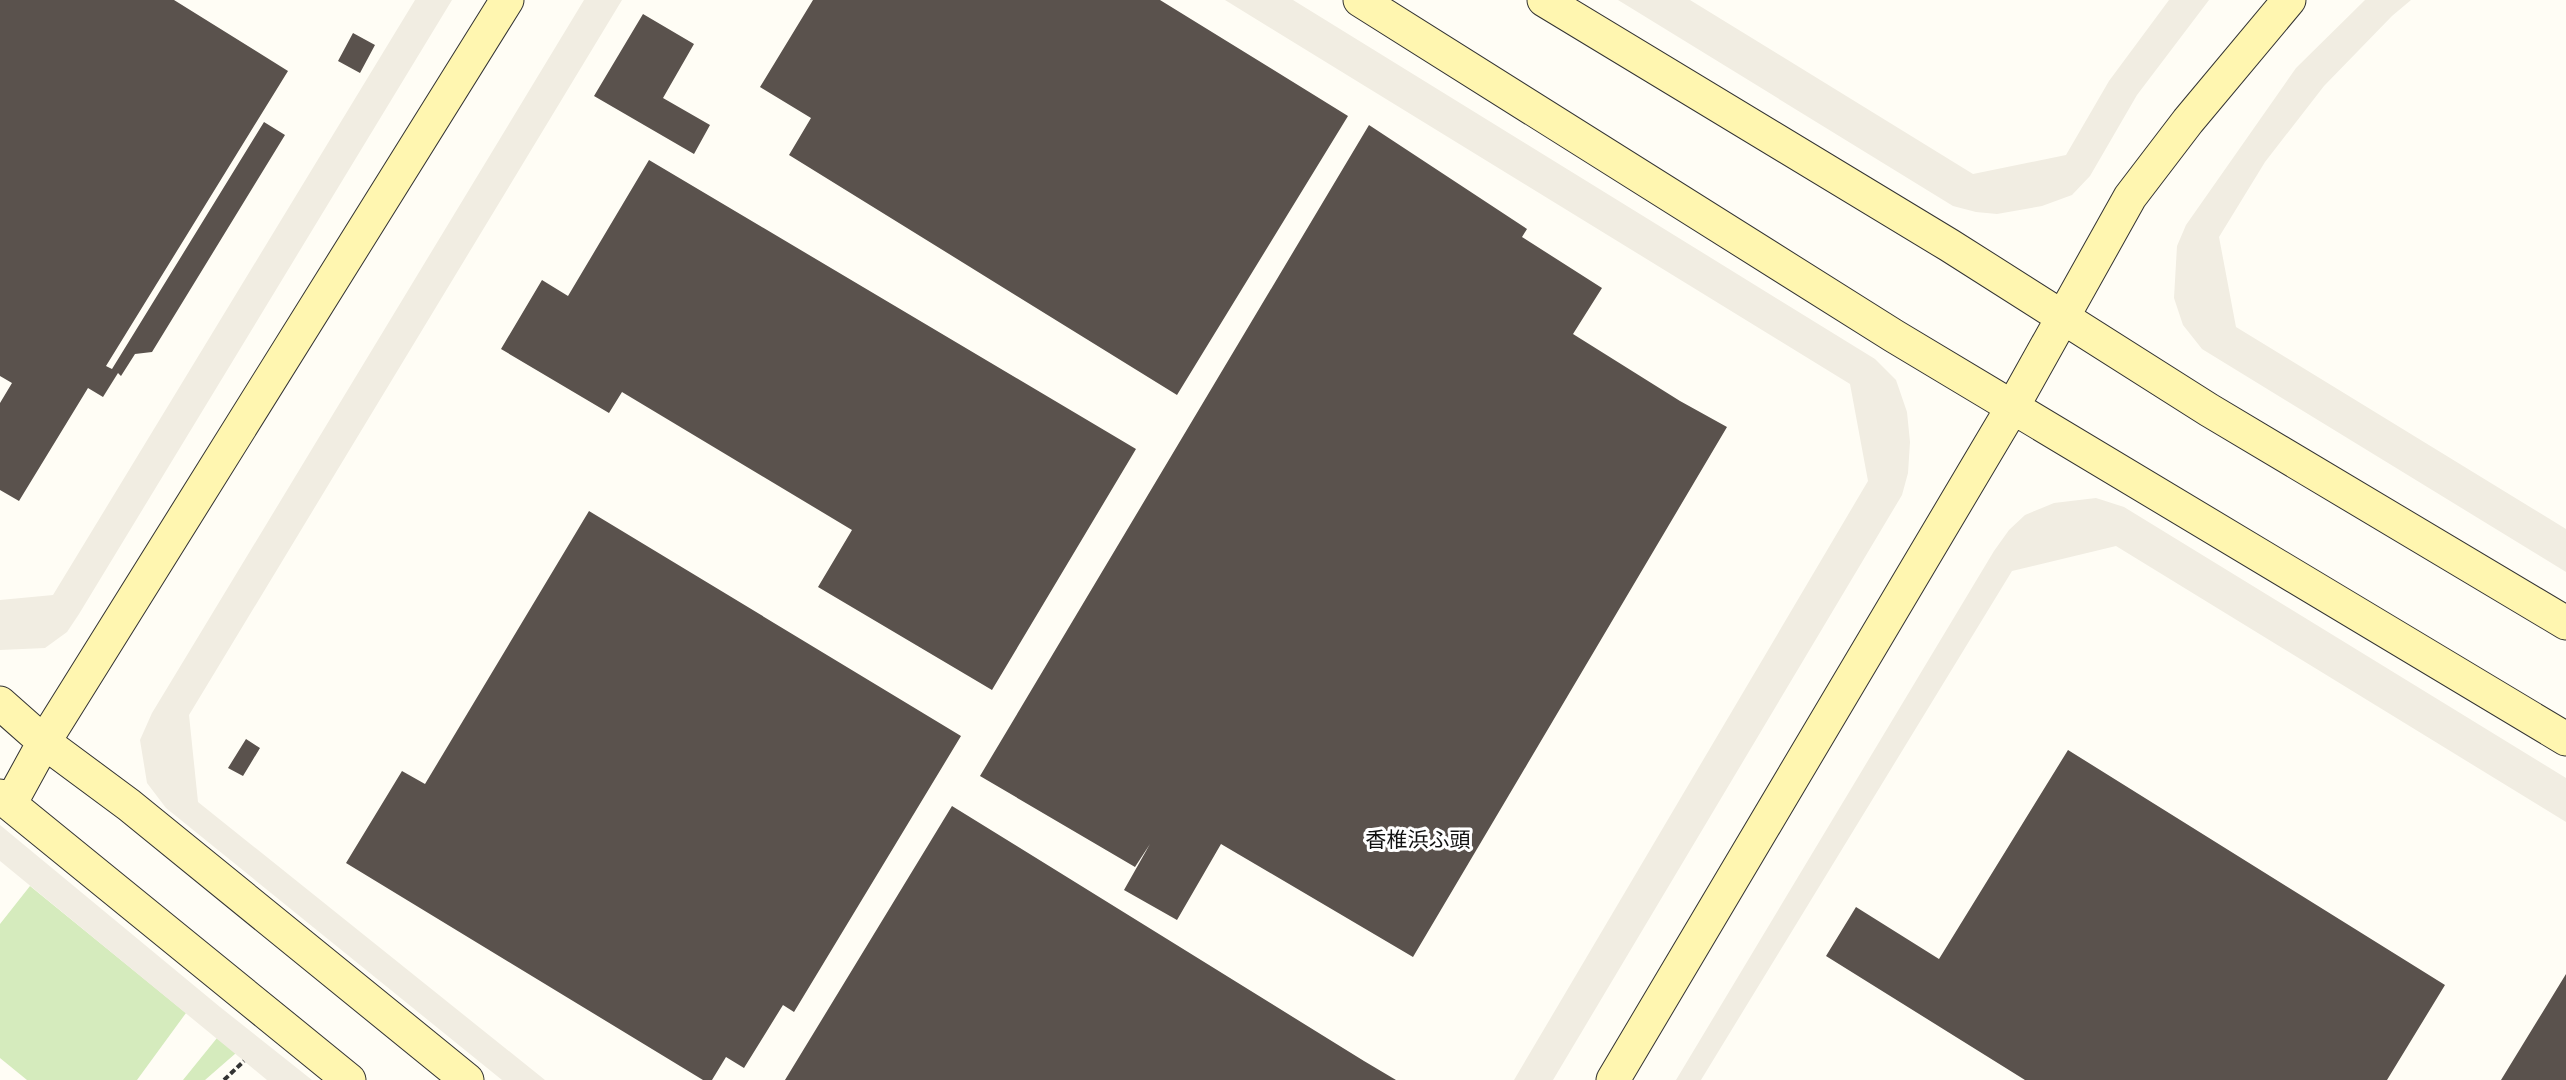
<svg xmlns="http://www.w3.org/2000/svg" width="2566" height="1080" font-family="'Times New Roman','Noto Sans JP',serif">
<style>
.green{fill:#d5ebbd}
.plaza{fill:#f1ede2}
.building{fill:#5a524d}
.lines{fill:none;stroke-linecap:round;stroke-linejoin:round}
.secondary-casing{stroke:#333;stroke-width:35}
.path{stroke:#333;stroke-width:4;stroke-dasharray:6 3;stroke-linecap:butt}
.secondary{stroke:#fff6b0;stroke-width:33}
.labels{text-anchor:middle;stroke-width:6;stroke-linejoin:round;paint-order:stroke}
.quarter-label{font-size:21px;fill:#111;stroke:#fff}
</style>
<rect width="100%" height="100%" fill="#fffdf5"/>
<!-- green -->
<path class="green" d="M30,886l156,127 -49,67h-110l-27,-22v-134z
M217,1038l19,15 -31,27h-22z"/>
<!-- plaza -->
<path class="plaza" d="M415,0h37l-373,614 -12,18 -22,16 -45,2v-50l53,-5z
M584,0h38l-433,715 9,87 347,278h-43l-336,-272 -19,-25 -7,-43 12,-27z
M1225,0h68l582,359 21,21 11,32 3,30 -2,31 -6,22 -349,585h-39l354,-599 -18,-97z
M1618,0h72l283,174 93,-19 43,-74 60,-81h40l-72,95 -47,81 -18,19 -30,11 -45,8 -21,-2 -23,-6z
M2365,0h46l-19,16 -68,70 -59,76 -46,75 17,90 330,202v43l-364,-223 -19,-24 -9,-27 3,-52 9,-21 110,-157z
M2096,498l28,9 442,271v44l-450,-276 -104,25 -311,509h-25l318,-529 15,-21 16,-15 29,-12z
M0,825l220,182 92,73h-45l-23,-19 -244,-200z"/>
<!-- building -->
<path class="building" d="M0,0h174l114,71 -182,295 6,3 152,-247 21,13 -133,217 -17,2 -14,22 -3,-3 -15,24 -15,-9 -69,113 -19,-11v-87l12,-20 -12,-7z
M813,0h347l188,116 -171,279 -388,-240 22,-37 -51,-31z
M643,14l51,30 -31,54 47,27 -16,29 -100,-58z
M353,33l22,12 -15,28 -22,-12z
M1369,125l158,104 -5,8 80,51 -29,46 107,67 47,26 -314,530 -192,-113 -44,76 -53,-30 26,-46 -15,23 -155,-91z
M649,160l487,289 -144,241 -174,-103 34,-57 -230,-138 -13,21 -108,-64 41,-69 26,16z
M589,511l372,225 -167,276 -11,-7 -39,63 -18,-11 -14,23h-9l-357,-217 56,-92 23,13z
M246,739l14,9 -17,28 -15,-8z
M2068,750l377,235 -58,95h-362l-199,-124 30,-49 83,52z
M952,806l412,255 32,19h-611z
M2566,974v106h-65z"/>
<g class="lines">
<defs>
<path id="secondary" d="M1360,0l534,336 672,403
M1544,0l405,245 260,165 357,213
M0,703l44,39 85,63 338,275
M0,796l349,284
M10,804l34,-62 463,-742
M1613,1080l399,-672 118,-211 58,-76 101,-121"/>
</defs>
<!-- secondary casing -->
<use href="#secondary" class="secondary-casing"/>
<!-- path -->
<path class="path" d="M224,1080l20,-19"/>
<!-- secondary -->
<use href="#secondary" class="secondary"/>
</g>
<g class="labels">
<!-- quarter labels -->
<g class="quarter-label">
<text x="1418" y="847">香椎浜ふ頭</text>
</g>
</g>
</svg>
